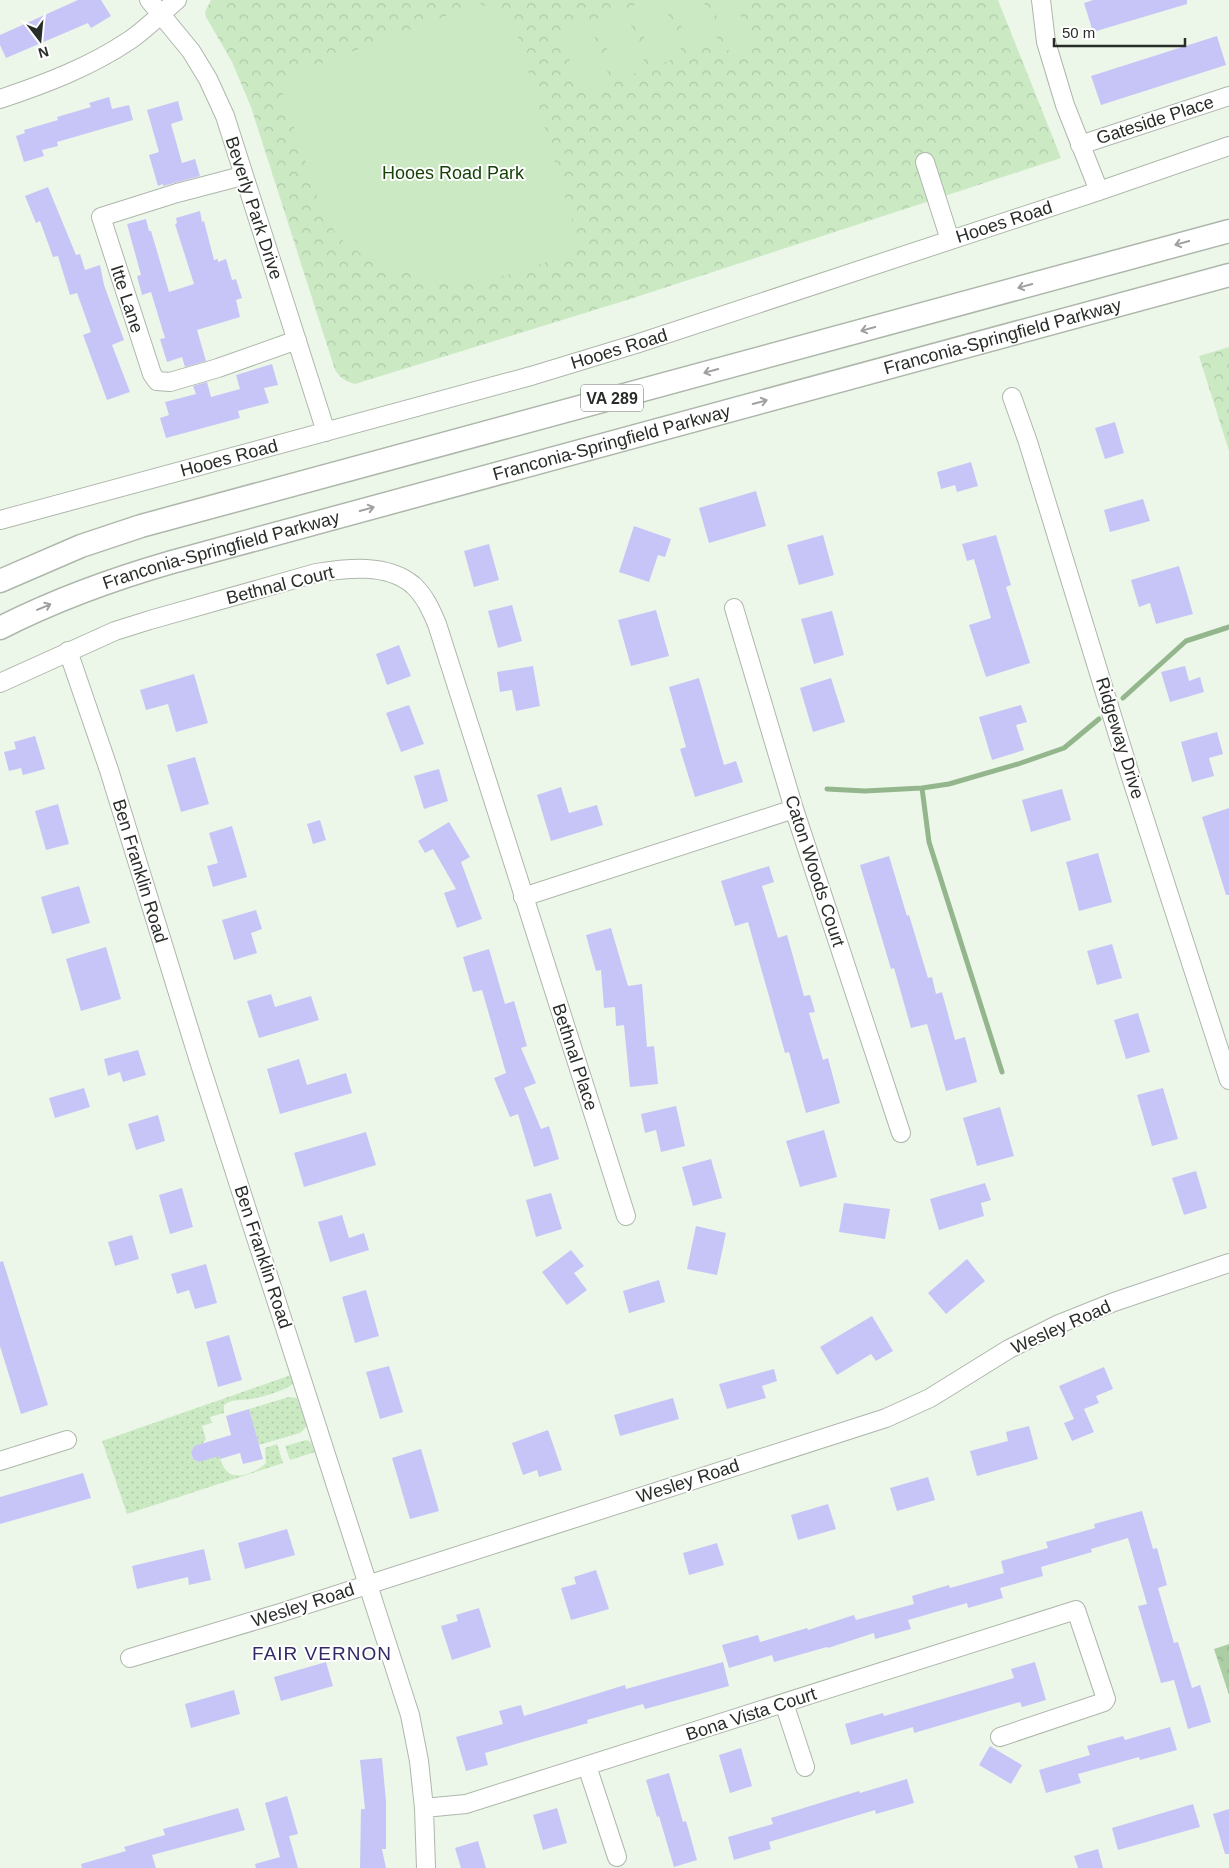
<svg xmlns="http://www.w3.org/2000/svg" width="1229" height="1868" font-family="Helvetica,sans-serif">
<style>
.grass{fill:url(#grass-dots)}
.forest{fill:url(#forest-crowns)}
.park{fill:url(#park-crowns)}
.garden{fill:#cbeac4}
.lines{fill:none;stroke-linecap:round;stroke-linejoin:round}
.stream{stroke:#94b68c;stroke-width:5}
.building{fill:#c7c5f7}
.minor-casing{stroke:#aeb7ab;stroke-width:20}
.major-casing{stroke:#aeb7ab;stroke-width:25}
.minor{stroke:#fff;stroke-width:18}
.major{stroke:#fff;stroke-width:22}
.oneway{stroke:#9fa09e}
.labels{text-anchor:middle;stroke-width:4;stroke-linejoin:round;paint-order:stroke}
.shield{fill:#fff;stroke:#696c68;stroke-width:1}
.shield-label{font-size:16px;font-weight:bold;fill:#292d28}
.street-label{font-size:18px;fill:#292d28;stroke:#fff}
.park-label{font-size:18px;fill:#164208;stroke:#fff}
.neighbourhood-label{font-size:19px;letter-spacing:1px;fill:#322a65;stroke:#fff}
</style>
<defs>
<pattern id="grass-dots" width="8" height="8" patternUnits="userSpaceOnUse" patternTransform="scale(1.25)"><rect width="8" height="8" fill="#cbeac4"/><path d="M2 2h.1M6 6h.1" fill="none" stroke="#aec9a8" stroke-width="1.8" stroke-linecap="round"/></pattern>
<pattern id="forest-crowns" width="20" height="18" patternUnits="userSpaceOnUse" patternTransform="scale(1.25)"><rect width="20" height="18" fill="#accea4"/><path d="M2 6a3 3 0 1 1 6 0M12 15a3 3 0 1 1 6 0" fill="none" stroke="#94b18d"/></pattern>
<pattern id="park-crowns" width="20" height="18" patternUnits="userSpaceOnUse" patternTransform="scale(1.25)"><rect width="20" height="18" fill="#cbeac4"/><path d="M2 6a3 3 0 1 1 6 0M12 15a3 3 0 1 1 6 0" fill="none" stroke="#aec9a8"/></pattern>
</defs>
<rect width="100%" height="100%" fill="#ecf7ea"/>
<!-- grass -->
<path class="grass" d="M291,1375l2,9c-11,8 -28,12 -42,15 -10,2 -18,-1 -27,6v8l-14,4 2,6 -10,3 4,13 -4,5 -8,2 -3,6 2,7 6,3 6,-2 3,-6 10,-3c2,7 4,17 11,22 11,7 29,-2 37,-10l-1,-15 12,-4 6,19 -156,51 -25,-73z
M289,1397l8,1 10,28 -7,7 -41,12 -10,-36z
M306,1440l5,2 4,10 -25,8 -5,-14z"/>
<!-- forest -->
<path class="forest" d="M1229,1644v51l-15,-46z"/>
<!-- park -->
<path class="park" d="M211,0h787l63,158 -434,142 -272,84c-10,-3 -14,-5 -20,-14l-84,-263 -19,-45 -26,-45 -1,-5z
M1229,347v104l-30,-95z"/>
<!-- garden -->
<path class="garden" d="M649,0h14l20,55 -28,11 -23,-60z
M672,0h31l16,43 -28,10z
M711,0h24l17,49 -21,8z
M479,3l34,17 67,227 -54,24 -50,10 -52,-3 -57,-20 -29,-21 -16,-27 -44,-130z
M625,9l22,60 -29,10 -22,-60z
M589,22l22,59 -29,11 -23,-59z"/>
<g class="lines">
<!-- stream -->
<path class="stream" d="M1123,698l63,-57 43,-14
M922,788l7,54 73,230
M827,789l38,2 57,-3 27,-4 69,-20 46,-16 35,-29"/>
</g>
<!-- building -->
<path class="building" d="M78,0h23l10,16 -20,12 -3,-5 -82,35 -6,-13v-10z
M1093,0h94v4l-94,28 -9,-29z
M1217,36l9,29 -125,40 -10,-29z
M109,97l3,12 17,-4 4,15 -76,22 1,4 -16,4 2,6 -20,6 -8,-26 9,-3 -1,-3 34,-10 -1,-3 34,-10 -2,-4z
M178,101l5,19 -12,4 11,39 13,-4 5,17 -37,10v-2l-5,2 -9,-31 10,-3 -12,-42z
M48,187l28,68 4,-1 5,16 15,-5 4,20 20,55 -12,5 18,47 -23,8 -24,-65 8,-3 -14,-39 -7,2 -12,-39 -5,1 -13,-36 -4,2 -11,-27z
M200,211l2,11 2,-1 10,39 4,-1v3l8,-3 6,21 4,-1 6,19 -6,2 4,17 -43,13 9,31 -21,6 -3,-10 -15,5 -7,-23 5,-1 -14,-46 -9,3 -5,-19 4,-1 -14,-51 19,-5 3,12h2l18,61 25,-8 -19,-60 2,-1 -1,-5z
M272,364l6,21 -14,3 5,15 -31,8 2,7 -74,20 -6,-20 9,-3 -4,-13 31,-8 -3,-8 14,-4 4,15 29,-8 -4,-14z
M1115,422l9,31 -19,6 -10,-31z
M971,462l7,24 -21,6 -2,-7 -14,4 -4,-17z
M756,491l10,35 -57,17 -10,-35z
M1143,499l7,22 -40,11 -6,-22z
M634,526l37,13 -6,18 -7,-2 -9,27 -30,-10z
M823,535l11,40 -35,10 -12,-40z
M996,535l15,50 -5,2 24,76 -44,14 -17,-52 22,-7 -17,-59 -7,2 -5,-17z
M489,544l10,36 -25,7 -10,-36z
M1179,566l14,48 -37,10 -6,-21 -11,4 -8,-27z
M512,605l10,36 -24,7 -10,-37z
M656,610l13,46 -38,10 -13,-46z
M832,611l12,44 -30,9 -13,-45z
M399,645l12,31 -24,9 -11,-31z
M533,666l7,40 -24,5 -4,-21 -12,2 -3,-20z
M1185,666l4,15 11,-4 4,15 -34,10 -9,-30z
M194,674l14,49 -32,9 -8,-28 -22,6 -6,-20z
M699,678l25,87 12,-4 7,21 -48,15 -15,-48 6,-2 -17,-60z
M831,678l14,44 -32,10 -13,-44z
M409,705l15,39 -23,8 -15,-39z
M1021,705l6,17 -11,3 8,25 -32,10 -13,-43z
M1217,732l6,22 -14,4 5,18 -22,6 -11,-40z
M35,736l10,33 -22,6 -2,-7 -12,3 -5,-19 12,-3 -2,-7z
M195,757l14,47 -28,8 -14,-47z
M439,769l9,32 -24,8 -10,-33z
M561,787l8,26 28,-8 6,20 -52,16 -14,-46z
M1062,789l9,31 -40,12 -9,-32z
M58,804l11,40 -23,6 -11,-39z
M1229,808v87h-3l-24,-78z
M320,820l6,20 -13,4 -6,-20z
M449,822l21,35 -9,5 21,57 -25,9 -13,-35 12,-4 -23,-40 -8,4 -7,-12z
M232,826l15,51 -34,10 -6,-21 11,-3 -9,-30z
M1098,853l14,49 -33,9 -13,-49z
M889,856l18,60 2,-1 19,63 4,-1 4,17 6,-2 13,48 10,-3 12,45 -31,9 -19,-67 -16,4 -17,-60 -3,1 -31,-104z
M769,866l5,16 -12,4 16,52 9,-3 17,61 6,-1 5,17 -6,1 14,47 5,-2 12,45 -34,10 -17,-61 -4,1 -37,-131 -13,4 -14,-45z
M79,886l11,37 -38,11 -11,-37z
M256,910l6,19 -11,4 6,20 -23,7 -12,-40z
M611,928l17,58 14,-2 5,63 7,-1 4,38 -28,3 -6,-62 -8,1 -1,-19 -11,1 -3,-38 -5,1 -10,-36z
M1112,944l10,34 -25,7 -10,-34z
M106,947l15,52 -40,12 -15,-52z
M489,949l16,55 9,-3 13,45 -6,2 15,35 -12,5 17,41 8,-3 10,33 -25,8 -16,-53 -8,3 -16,-39 12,-5 -24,-83 -9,2 -10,-35z
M271,994l4,13 36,-11 8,24 -60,18 -12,-37z
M1138,1013l12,39 -24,7 -12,-39z
M138,1050l8,25 -23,7 -3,-10 -12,4 -4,-17z
M299,1059l8,26 39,-12 6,20 -72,21 -13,-45z
M84,1088l6,19 -35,11 -6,-20z
M1163,1088l15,51 -26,7 -15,-51z
M676,1106l9,40 -24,6 -5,-22 -11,3 -4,-19z
M1000,1107l14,49 -37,10 -14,-48z
M158,1115l7,26 -29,9 -8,-26z
M824,1130l13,47 -37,10 -14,-46z
M366,1132l10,33 -72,22 -10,-34z
M711,1159l11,39 -29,8 -11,-39z
M1196,1171l11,37 -23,7 -12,-37z
M985,1183l6,17 -10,3 3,13 -45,14 -9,-31z
M182,1188l11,39 -23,7 -11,-39z
M551,1193l11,36 -26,8 -10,-37z
M844,1203l46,6 -5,30 -46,-7z
M342,1215l7,23 15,-5 5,17 -39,12 -12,-40z
M696,1226l30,7 -9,42 -30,-6z
M132,1235l7,24 -24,7 -7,-24z
M571,1250l13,16 -10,7 13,17 -20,15 -25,-33z
M967,1259l18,22 -39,33 -18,-21z
M3,1261l45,144 -27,9 -21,-68v-84z
M206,1264l11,39 -22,6 -6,-19 -12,4 -6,-20z
M659,1280l6,22 -36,11 -6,-22z
M366,1290l13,46 -24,7 -13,-46z
M872,1316l21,35 -17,10 -5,-7 -34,21 -17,-28z
M229,1335l13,45 -24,7 -12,-45z
M389,1366l14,46 -23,7 -14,-47z
M1104,1367l9,22 -17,7 3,7 -15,6 10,23 -22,9 -8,-18 10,-4 -15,-33z
M774,1369l3,12 -15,5 4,12 -39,11 -8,-25z
M673,1398l6,21 -59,17 -6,-21z
M249,1409l14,50 -20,5 -3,-11 -20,6 -1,-3 -20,6 -6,-3 -2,-7 3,-6 37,-11 -5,-19z
M1029,1426l9,33 -61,17 -7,-25 38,-10 -2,-9z
M548,1430l14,40 -23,7 -2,-7 -14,5 -11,-32z
M421,1449l18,62 -29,8 -18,-61z
M83,1473l8,25 -91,26v-27z
M928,1477l7,23 -38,11 -7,-23z
M828,1504l8,25 -38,11 -7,-25z
M1142,1511l11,38 4,-1 10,37 -9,3 16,55 4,-1 14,46 8,-3 11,37 -23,7 -14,-49 -13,3 -23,-77 9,-2 -19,-66 -37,11 1,3 -51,15 2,9 -43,12 3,10 -35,10 -1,-5 -59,17 3,9 -36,10 -1,-6 -46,15 -1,-1 -53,15 -2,-7 -43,13 -7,-23 36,-10 2,7 47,-14 1,2 46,-15 2,5 58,-16 -2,-8 37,-11 1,3 54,-15 -3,-12 47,-13 -2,-6 49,-14 -1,-4z
M287,1529l8,26 -50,14 -7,-26z
M717,1543l7,22 -35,10 -6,-22z
M204,1549l7,31 -22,5 -1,-8 -51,12 -5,-23z
M596,1570l13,39 -38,11 -10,-32 15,-4 -2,-7z
M479,1608l12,39 -39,13 -11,-34 17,-5 -2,-6z
M326,1662l7,24 -52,15 -7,-24z
M723,1662l6,24 -84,23 -2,-5 -56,16 1,3 -103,30 3,12 -22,6 -10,-34 47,-13 -4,-13 22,-6 3,11 101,-31 1,4z
M1035,1662l11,38 -24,7 -2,-5 -106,31 -1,-6 -62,18 -6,-21 38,-11 1,3 130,-38 -3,-9z
M234,1690l6,24 -49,14 -6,-24z
M1170,1727l7,23 -37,10 -1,-3 -61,17 3,9 -35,10 -7,-23 51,-15 -3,-9 36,-10 2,4z
M990,1746l32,19 -11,19 -32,-19z
M741,1748l11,38 -22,7 -11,-38z
M382,1758l4,43v48h-4l4,19h-26l1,-59h4l-5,-49z
M669,1773l14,49 3,-1 11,39 -23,7 -15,-51 -2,1 -11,-37z
M907,1779l7,24 -38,11 -1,-4 -106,32 2,7 -37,11 -6,-23 45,-13 -2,-6 88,-27 1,2z
M287,1796l11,38 -9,2 9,32h-42l-1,-4 25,-7 -15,-54z
M1193,1804l7,23 -82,23 -6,-22z
M238,1808l7,22 -93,25 4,13h-74l-1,-4 45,-13 -2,-4 41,-12 -2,-6z
M557,1808l10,35 -24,7 -10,-35z
M1229,1809v45h-4l-12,-40z
M478,1841l8,27h-25l-6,-20z
M1098,1849l5,19h-25l-4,-12z"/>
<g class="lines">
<defs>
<path id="minor" d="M149,0l42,51 17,28 17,37 101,316
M1041,0l5,42 19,63 34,86
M0,99c45,-15 90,-32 130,-59 16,-11 32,-27 47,-40
M1080,145l149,-49
M925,162l25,78
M242,176l-65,17 -76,24 51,157 5,7 13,1 48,-14 79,-28
M1012,397l16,45 101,329 100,309
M0,520l531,-144 105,-32 463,-153 130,-45
M734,608l60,201 107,324
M68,651l41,119 90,291 211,654 9,46 5,47 2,60
M0,683l115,-52 35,-11 166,-47c31,-5 71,-10 97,12 12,11 18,25 24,39l189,592
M523,897l271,-88
M0,1461l67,-21
M130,1658l150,-45 606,-195 44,-20 79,-49 50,-25 55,-22 115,-39
M784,1703l21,64
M587,1766l30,91
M424,1808l42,-4 610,-194 30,89 -2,3 -104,35"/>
<g id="major">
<path d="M0,581l81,-35 60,-20 1088,-295"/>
<path id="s1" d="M0,628c55,-28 113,-49 172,-66l1057,-287"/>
</g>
</defs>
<!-- minor casing -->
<use href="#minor" class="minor-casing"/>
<!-- major casing -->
<use href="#major" class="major-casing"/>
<!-- minor -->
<use href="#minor" class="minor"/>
<!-- major -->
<use href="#major" class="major"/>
</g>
<!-- one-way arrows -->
<defs><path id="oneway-shaft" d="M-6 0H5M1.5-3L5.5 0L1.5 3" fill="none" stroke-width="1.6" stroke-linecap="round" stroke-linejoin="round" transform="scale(1.25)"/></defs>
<g class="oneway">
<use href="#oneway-shaft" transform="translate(1182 243) rotate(165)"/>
<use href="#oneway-shaft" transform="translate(1025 286) rotate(165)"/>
<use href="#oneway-shaft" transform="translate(868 329) rotate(165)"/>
<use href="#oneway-shaft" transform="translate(711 371) rotate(165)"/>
<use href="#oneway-shaft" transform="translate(760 402) rotate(-15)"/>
<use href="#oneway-shaft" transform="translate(367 509) rotate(-15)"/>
<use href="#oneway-shaft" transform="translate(44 607) rotate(-23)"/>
</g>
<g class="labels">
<!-- shield labels -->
<rect class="shield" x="581" y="384.5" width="62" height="27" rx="4"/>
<g class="shield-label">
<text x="612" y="404">VA 289</text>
</g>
<!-- street labels -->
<g class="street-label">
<text transform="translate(1155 120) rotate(-18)" y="6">Gateside Place</text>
<text transform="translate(254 208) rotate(72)" y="6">Beverly Park Drive</text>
<text transform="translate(1004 222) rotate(-18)" y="6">Hooes Road</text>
<text transform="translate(127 299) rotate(72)" y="6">Itte Lane</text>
<text dy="6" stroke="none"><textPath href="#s1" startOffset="1045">Franconia-Springfield Parkway</textPath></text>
<text transform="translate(619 349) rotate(-17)" y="6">Hooes Road</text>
<text dy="6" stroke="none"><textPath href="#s1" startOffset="640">Franconia-Springfield Parkway</textPath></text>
<text transform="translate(229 458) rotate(-15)" y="6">Hooes Road</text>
<text dy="6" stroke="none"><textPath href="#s1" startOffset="235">Franconia-Springfield Parkway</textPath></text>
<text transform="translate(280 585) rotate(-14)" y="6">Bethnal Court</text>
<text transform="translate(1120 738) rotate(73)" y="6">Ridgeway Drive</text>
<text transform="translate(140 871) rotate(73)" y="6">Ben Franklin Road</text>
<text transform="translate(815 871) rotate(72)" y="6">Caton Woods Court</text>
<text transform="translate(575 1057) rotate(72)" y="6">Bethnal Place</text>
<text transform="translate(263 1257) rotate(72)" y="6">Ben Franklin Road</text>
<text transform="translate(1061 1327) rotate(-24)" y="6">Wesley Road</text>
<text transform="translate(688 1481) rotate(-18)" y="6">Wesley Road</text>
<text transform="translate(303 1605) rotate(-18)" y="6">Wesley Road</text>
<text transform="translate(751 1714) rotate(-18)" y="6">Bona Vista Court</text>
</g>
<!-- park labels -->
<g class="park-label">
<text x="453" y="179">Hooes Road Park</text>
</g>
<!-- neighbourhood labels -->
<g class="neighbourhood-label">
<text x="322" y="1660">FAIR VERNON</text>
</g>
</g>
<!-- north arrow -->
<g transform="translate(40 40) rotate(164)" stroke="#ffffff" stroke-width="4" paint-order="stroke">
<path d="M0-4L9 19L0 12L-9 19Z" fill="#292d28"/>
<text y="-8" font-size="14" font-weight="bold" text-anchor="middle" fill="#292d28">N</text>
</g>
<!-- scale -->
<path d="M1054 38v8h131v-8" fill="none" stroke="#292d28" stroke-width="2.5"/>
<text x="1062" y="38" font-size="15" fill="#292d28" stroke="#ffffff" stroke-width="4" paint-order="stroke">50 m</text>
</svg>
